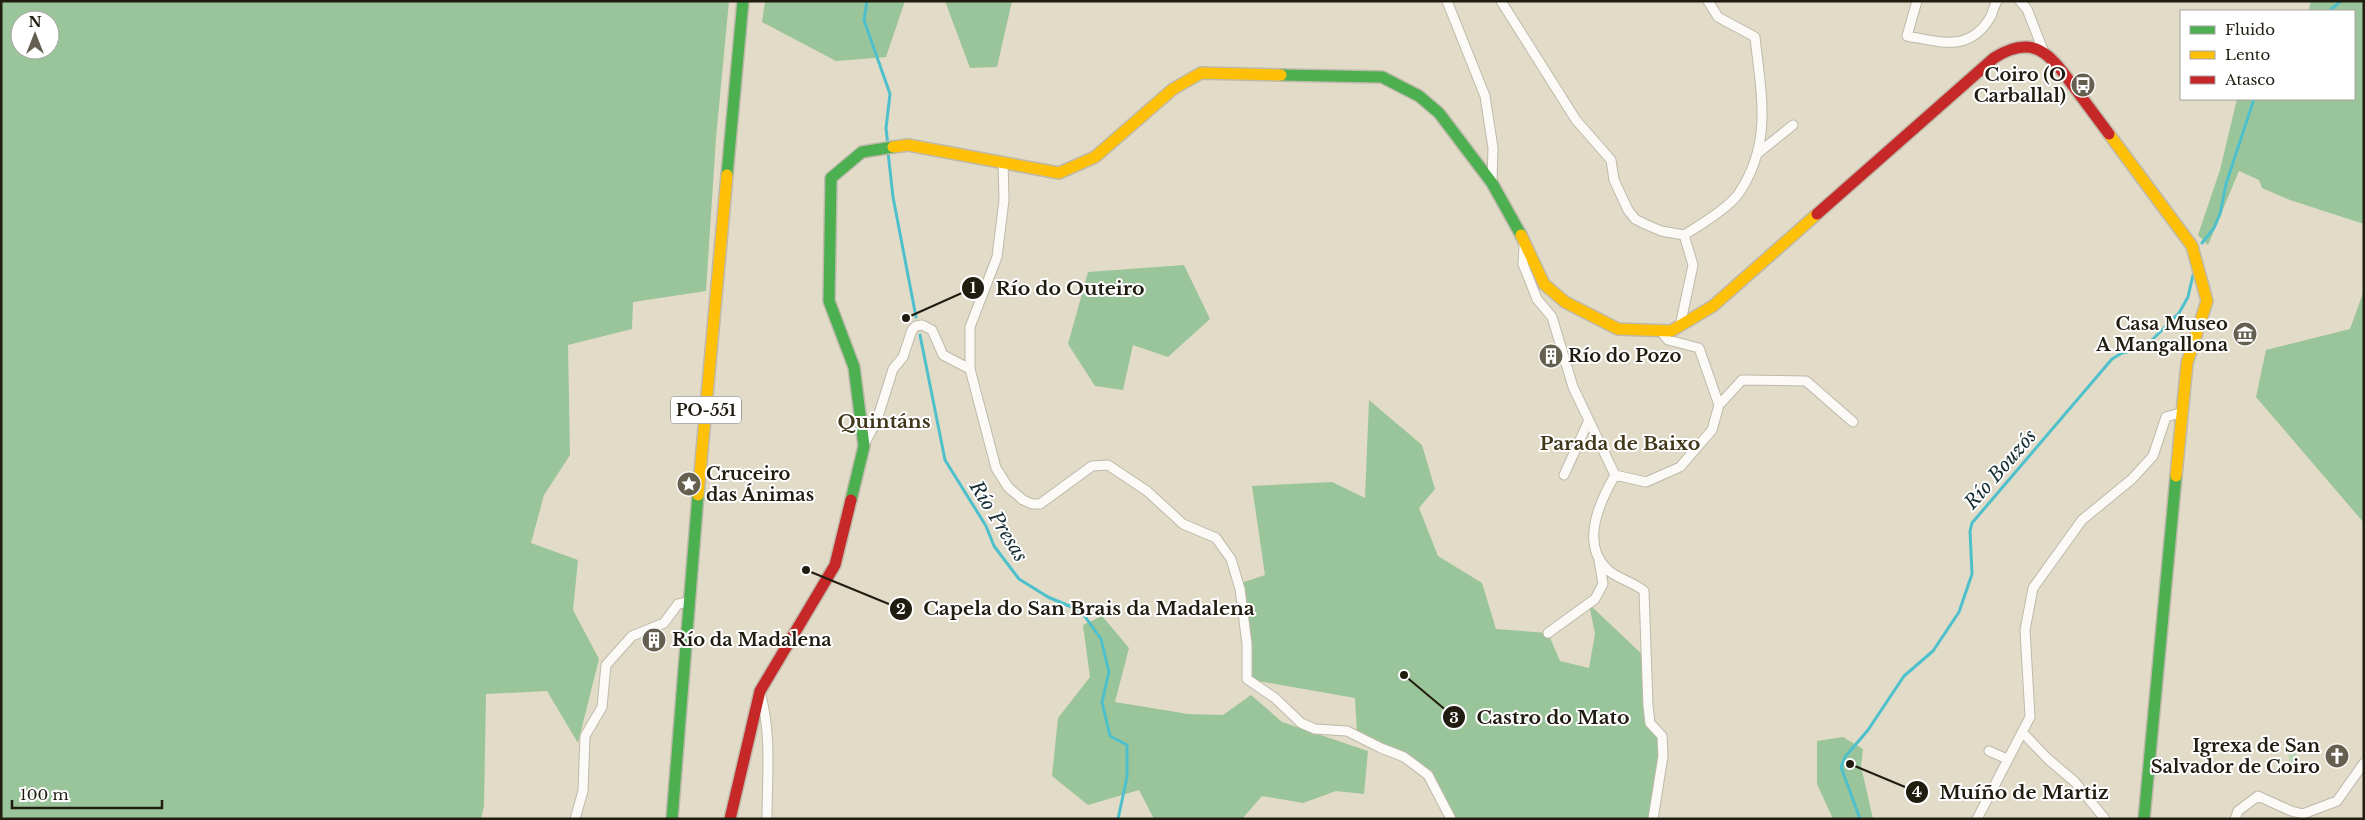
<svg xmlns="http://www.w3.org/2000/svg" width="2365" height="820" font-family="'Libre Baskerville',serif">
<style>
.green{fill:#bed9b8}
.forest{fill:#9ac499;fill-rule:evenodd}
.lines{fill:none;stroke-linecap:round;stroke-linejoin:round}
.stream{stroke:#4ec0cc;stroke-width:3}
.street-casing{stroke:#beb9aa;stroke-width:11}
.fast-casing{stroke:#beb9aa;stroke-width:14}
.slow-casing{stroke:#beb9aa;stroke-width:14}
.jam-casing{stroke:#beb9aa;stroke-width:14}
.street{stroke:#fbfaf7;stroke-width:9}
.fast{stroke:#4caf50;stroke-width:11}
.slow{stroke:#ffc107;stroke-width:11}
.jam{stroke:#c62828;stroke-width:11}
.labels{text-anchor:middle;stroke-width:4;stroke-linejoin:round;paint-order:stroke}
.shield{fill:#fff;stroke:#646058;stroke-width:1}
.shield-label{font-size:16px;font-weight:bold;fill:#211c10}
.poi-label{font-size:18px;font-weight:bold;fill:#211c10;stroke:#fff;text-anchor:end}
.neighbourhood-label{font-size:19px;font-weight:bold;fill:#41371a;stroke:#fff}
.water-label{font-size:19px;font-style:italic;fill:#193135;stroke:#fff}
.leader{fill:none;stroke:#211c10;stroke-width:2}
.callout-dot{fill:#211c10;stroke:#fff;stroke-width:2}
.mark-label{font-size:15px;text-anchor:middle;font-weight:bold;fill:#fff}
.callout-label{font-size:19px;text-anchor:middle;font-weight:bold;fill:#211c10;stroke:#fff;stroke-width:4;stroke-linejoin:round;paint-order:stroke}
</style>
<rect width="100%" height="100%" fill="#e2dbc8"/>
<!-- green -->
<path class="green" d="M2296,753l4,16 -8,1 -4,-15z"/>
<!-- forest -->
<path class="forest" d="M1,1h728l-13,137 -10,153 -73,11 -1,27 -64,16 2,110 -26,40 -13,48 47,17 -5,50 26,49 -21,84 -31,-52 -61,3 -2,112 -3,13h-480zM20,20h30v30h-30z
M765,1h140l-19,56 -50,4 -74,-39z
M945,1h67l-15,66 -27,1z
M2311,1h53v223l-74,-24 -28,-12 -3,-8 -20,-9 -31,74 -10,-10 22,-65 17,-71h117v-88h-48l3,-2z
M1184,265l26,54 -42,38 -35,-12 -10,45 -28,-4 -27,-42 20,-72z
M2364,290v233l-108,-126 10,-47 84,-21z
M1369,400l53,45 13,44 -16,19 19,48 44,27 14,46 52,4 12,28 29,7 6,-34 -6,-30 58,55 3,64 12,13 -9,83h-202l-23,-44 -71,-40 -2,-37 -108,-19 -9,-95 27,-9 -13,-89 80,-4 33,16z
M1102,616l27,32 -14,54 73,12 35,1 28,-20 31,27 86,29 -4,43 -28,-3 -33,12 -41,-7 -20,23h-88l-15,-29 -51,15 -36,-29 6,-58 32,-41 -7,-52z
M1843,737l20,12 -2,17 12,53h-40l-16,-35v-43z"/>
<g class="lines">
<!-- stream -->
<path class="stream" d="M867,1l-3,19 26,74 -4,34 2,18
M2329,11l12,-10
M888,152l5,45 23,120
M2202,243l12,-15 6,-14 6,-30 28,-85
M920,335l25,125 41,66 8,20 25,33 29,18 33,14 20,28 8,33 -7,30 8,34 17,9v32l-9,42
M1860,819l-19,-52 4,-10 23,-27 36,-54 29,-25 26,-39 13,-38 -2,-43 2,-8 140,-164 10,-6 22,-5 35,-35 9,-16 5,-22"/>
<defs>
<path id="street" d="M1447,1l38,95 8,52 -1,35
M1501,1l75,119 35,40 3,20 14,30 7,9 10,5 16,7 23,4c15,-9 45,-27 55,-42 34,-51 22,-99 16,-156l-37,-20 -10,-16
M1917,1l-10,35c34,6 63,17 84,-20 2,-5 3,-10 6,-15
M2020,1l7,8 16,41
M1758,153l35,-28
M1003,162l1,38 -7,57 -27,70v42l26,99 12,19 15,13 9,4h8l52,-38 16,-1 39,26 36,33 33,14 15,21 9,30 7,55v35l28,19 26,25 14,6 32,2 34,17 23,9 24,18 23,44
M1524,245l-1,19 14,35 15,18 21,70 42,88c-15,26 -35,68 -8,94 8,9 27,13 37,22l4,115 2,17 12,13 1,20 -10,63
M1680,326l13,-61 -9,-30
M1719,405l23,-25 64,1 47,41
M864,445l13,-25 16,-51 10,-12 9,-27 4,-4 6,-1 10,5 11,25 27,14
M1564,475l25,-55
M1615,475l31,7 34,-15 32,-37 7,-25 -20,-57 -31,-8 -7,-9
M1548,633l47,-34 8,-15 -4,-24
M760,692c12,42 7,84 7,127
M2022,732l26,27 27,23 30,37
M1989,751l18,8
M575,819l8,-28 2,-55 17,-29 4,-42 26,-29 32,-13 14,-19 10,-2
M1977,819l53,-102 -5,-87 8,-42 49,-68 50,-41 21,-23 13,-39 17,-5
M2235,819l3,-8 20,-15 33,15 12,3 34,-13 27,-38"/>
<path id="fast" d="M1281,75l101,2 37,19 20,17 53,70 29,52
M727,175l16,-174
M851,500l13,-54 -10,-79 -25,-66 2,-123 31,-26 31,-5
M672,819l26,-324
M2144,819l32,-343"/>
<path id="slow" d="M2109,134l83,112 15,55 -20,62 -11,113
M893,147l15,-2 151,28 36,-16 78,-68 28,-16 80,2
M1521,235l23,49 21,18 53,27 53,2 42,-25 104,-92
M698,495l29,-320"/>
<path id="jam" d="M1817,214l177,-156c41,-26 57,-2 80,29 12,16 23,31 35,47
M730,819l30,-128 75,-126 16,-65"/>
</defs>
<!-- street casing -->
<use href="#street" class="street-casing"/>
<!-- fast casing -->
<use href="#fast" class="fast-casing"/>
<!-- slow casing -->
<use href="#slow" class="slow-casing"/>
<!-- jam casing -->
<use href="#jam" class="jam-casing"/>
<!-- street -->
<use href="#street" class="street"/>
<!-- fast -->
<use href="#fast" class="fast"/>
<!-- slow -->
<use href="#slow" class="slow"/>
<!-- jam -->
<use href="#jam" class="jam"/>
</g>
<!-- icons -->
<defs>
<symbol id="bus-disc" viewBox="-11 -11 22 22"><circle r="9.5" fill="#655f50" stroke="#fff"/><path d="M-5-6H5V4H4V6H2V4H-2V6H-4V4H-5ZM-3.5-4V0h7V-4ZM-3.5 1.2v1.5H-2V1.2ZM2 1.2v1.5H3.5V1.2Z" fill="#fff"/></symbol>
<symbol id="museum-disc" viewBox="-11 -11 22 22"><circle r="9.5" fill="#655f50" stroke="#fff"/><path d="M0-6L6-3V-2H-6V-3ZM-5-1h2V3h-2ZM-1-1h2V3h-2ZM3-1h2V3H3ZM-6 4H6V6H-6Z" fill="#fff"/></symbol>
<symbol id="building-disc" viewBox="-11 -11 22 22"><circle r="9.5" fill="#655f50" stroke="#fff"/><path d="M-4-6H4V6H1V3H-1V6H-4ZM-2.5-4.3h1.7v1.8h-1.7ZM.8-4.3h1.7v1.8H.8ZM-2.5-1h1.7V.8h-1.7ZM.8-1h1.7V.8H.8Z" fill="#fff"/></symbol>
<symbol id="sight-disc" viewBox="-11 -11 22 22"><circle r="9.5" fill="#655f50" stroke="#fff"/><path d="M0-6L1.8-2.2L6-1.7L2.9 1.2L3.7 5.4L0 3.3L-3.7 5.4L-2.9 1.2L-6-1.7L-1.8-2.2Z" fill="#fff"/></symbol>
<symbol id="church-disc" viewBox="-11 -11 22 22"><circle r="9.5" fill="#655f50" stroke="#fff"/><path d="M-1.2-6h2.4v3.5h3.3v2.4h-3.3V6h-2.4V-.1h-3.3v-2.4h3.3Z" fill="#fff"/></symbol>
</defs>
<g fill-rule="evenodd">
<use href="#bus-disc" x="2069" y="71" width="28" height="28"/>
<use href="#museum-disc" x="2231" y="320" width="28" height="28"/>
<use href="#building-disc" x="1537" y="342" width="28" height="28"/>
<use href="#sight-disc" x="675" y="470" width="28" height="28"/>
<use href="#building-disc" x="640" y="626" width="28" height="28"/>
<use href="#church-disc" x="2323" y="742" width="28" height="28"/>
</g>
<g class="labels">
<!-- shield labels -->
<rect class="shield" x="671" y="396.5" width="70" height="27" rx="4"/>
<g class="shield-label">
<text x="706" y="416">PO-551</text>
</g>
<!-- poi labels -->
<g class="poi-label">
<text x="2066" y="81">Coiro (O<tspan x="2066" dy="21">Carballal)</tspan></text>
<text x="2228" y="330">Casa Museo<tspan x="2228" dy="21">A Mangallona</tspan></text>
<text x="1568" y="362" text-anchor="start">Río do Pozo</text>
<text x="706" y="480" text-anchor="start">Cruceiro<tspan x="706" dy="21">das Ánimas</tspan></text>
<text x="672" y="646" text-anchor="start">Río da Madalena</text>
<text x="2320" y="752">Igrexa de San<tspan x="2320" dy="21">Salvador de Coiro</tspan></text>
</g>
<!-- neighbourhood labels -->
<g class="neighbourhood-label">
<text x="884" y="428">Quintáns</text>
<text x="1620" y="450">Parada de Baixo</text>
</g>
<!-- water labels -->
<g class="water-label">
<text transform="translate(2000 469) rotate(-49)" y="7">Río Bouzós</text>
<text transform="translate(999 521) rotate(58)" y="7">Río Presas</text>
</g>
</g>
<!-- callouts -->
<path class="leader" d="M906 318L973 288M806 570L901 609M1404 675L1454 717M1850 764L1917 792"/>
<g class="callout-dot">
<circle cx="906" cy="318" r="5"/>
<circle cx="806" cy="570" r="5"/>
<circle cx="1404" cy="675" r="5"/>
<circle cx="1850" cy="764" r="5"/>
<circle cx="973" cy="288" r="12"/>
<circle cx="901" cy="609" r="12"/>
<circle cx="1454" cy="717" r="12"/>
<circle cx="1917" cy="792" r="12"/>
</g>
<g class="mark-label">
<text x="973" y="293">1</text>
<text x="901" y="614">2</text>
<text x="1454" y="723">3</text>
<text x="1917" y="797">4</text>
</g>
<g class="callout-label">
<text x="1070" y="295">Río do Outeiro</text>
<text x="1089" y="615">Capela do San Brais da Madalena</text>
<text x="1553" y="724">Castro do Mato</text>
<text x="2024" y="799">Muíño de Martiz</text>
</g>
<!-- border -->
<rect width="2365" height="820" fill="none" stroke="#211c10" stroke-width="5"/>
<!-- legend -->
<rect x="2180" y="10" width="175" height="90" fill="#ffffff" stroke="#a6a49f"/>
<rect x="2190" y="26" width="25" height="8" fill="#4caf50" stroke="#a6a49f"/>
<text x="2225" y="35" font-size="15" fill="#211c10">Fluido</text>
<rect x="2190" y="51" width="25" height="8" fill="#ffc107" stroke="#a6a49f"/>
<text x="2225" y="60" font-size="15" fill="#211c10">Lento</text>
<rect x="2190" y="76" width="25" height="8" fill="#c62828" stroke="#a6a49f"/>
<text x="2225" y="85" font-size="15" fill="#211c10">Atasco</text>
<!-- north arrow -->
<g transform="translate(35 35)"><circle r="24" fill="#ffffff" stroke="#a6a49f"/>
<path d="M0-4L9 19L0 12L-9 19Z" fill="#655f50"/>
<text y="-8" font-size="14" font-weight="bold" text-anchor="middle" fill="#211c10">N</text>
</g>
<!-- scale -->
<path d="M12 800v8h150v-8" fill="none" stroke="#211c10" stroke-width="2.5"/>
<text x="20" y="800" font-size="15" fill="#211c10" stroke="#ffffff" stroke-width="4" paint-order="stroke">100 m</text>
</svg>
